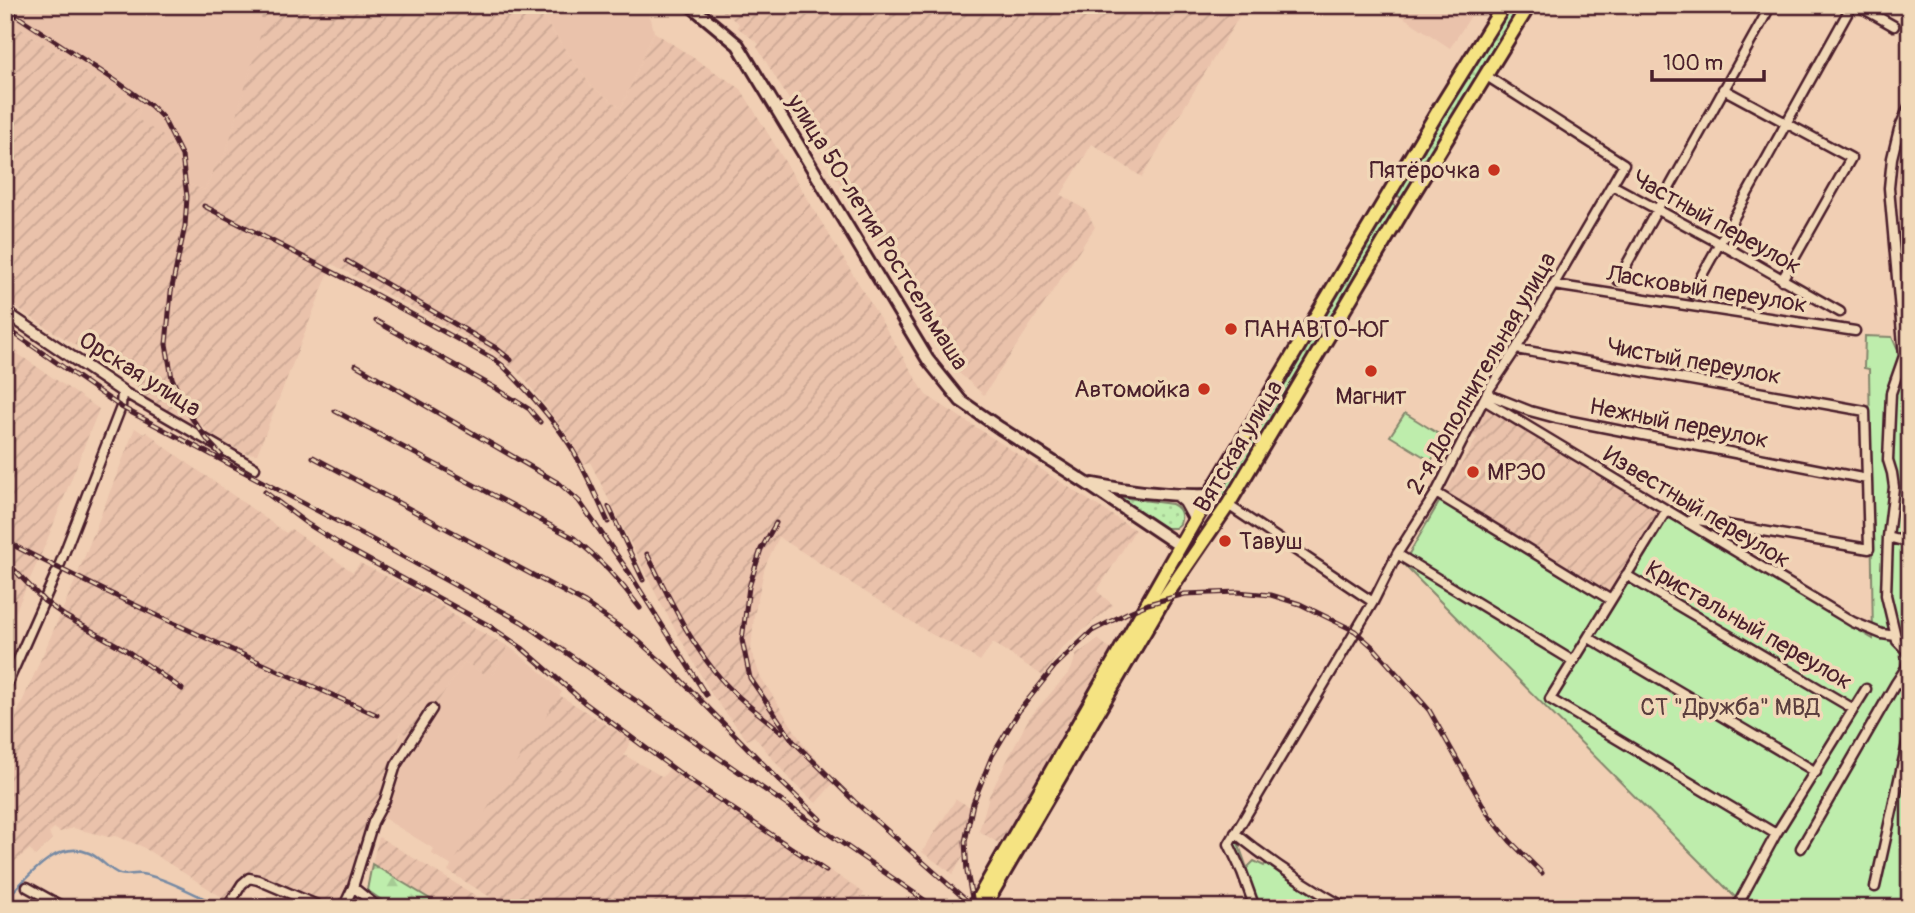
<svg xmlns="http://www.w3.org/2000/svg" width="1915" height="913" font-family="Pangolin,sans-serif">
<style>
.built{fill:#eac2ab}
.industrial{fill:url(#industrial-furrows)}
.grass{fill:url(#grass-dots);stroke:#84866c;stroke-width:2}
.forest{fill:url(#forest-firs);stroke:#84866c;stroke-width:2}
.garden{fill:#beedac;stroke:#84866c;stroke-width:2}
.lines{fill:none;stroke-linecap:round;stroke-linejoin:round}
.stream{stroke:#768aa4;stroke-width:2.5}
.minor-casing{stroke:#4a1f2b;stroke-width:13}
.tertiary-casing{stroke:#4a1f2b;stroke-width:15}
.secondary-casing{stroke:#4a1f2b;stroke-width:16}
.primary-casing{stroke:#4a1f2b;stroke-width:18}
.minor{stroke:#f1d8b8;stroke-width:8}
.tertiary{stroke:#f1d8b8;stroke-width:10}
.secondary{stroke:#f1d8b8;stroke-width:10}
.primary{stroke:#f5e382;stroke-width:12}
.rail-casing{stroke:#4a1f2b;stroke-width:5}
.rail{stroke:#f1d8b8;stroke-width:2.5;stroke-dasharray:8;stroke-linecap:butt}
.poi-dot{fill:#c8321e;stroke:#f1d8b8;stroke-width:2.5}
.labels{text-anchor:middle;stroke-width:7;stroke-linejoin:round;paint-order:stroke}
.poi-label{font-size:24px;fill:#4a1f2b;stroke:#f1d8b8;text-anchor:start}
.street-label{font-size:24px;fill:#4a1f2b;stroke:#f1d8b8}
.park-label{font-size:24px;fill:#5b3e3e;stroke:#f1d8b8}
</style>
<defs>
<pattern id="industrial-furrows" width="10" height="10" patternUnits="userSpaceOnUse" patternTransform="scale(1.75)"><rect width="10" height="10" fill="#eac2ab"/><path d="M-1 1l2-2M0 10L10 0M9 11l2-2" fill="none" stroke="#caa693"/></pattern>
<pattern id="grass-dots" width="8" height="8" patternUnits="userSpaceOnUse" patternTransform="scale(1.75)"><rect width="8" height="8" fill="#beedac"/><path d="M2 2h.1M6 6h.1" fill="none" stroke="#a5cb94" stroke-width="1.8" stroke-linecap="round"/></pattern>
<pattern id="forest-firs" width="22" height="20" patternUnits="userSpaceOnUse" patternTransform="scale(1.75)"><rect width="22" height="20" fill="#beedac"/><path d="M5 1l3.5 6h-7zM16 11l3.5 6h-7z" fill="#a5cb94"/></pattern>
</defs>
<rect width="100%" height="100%" fill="#f1cfb4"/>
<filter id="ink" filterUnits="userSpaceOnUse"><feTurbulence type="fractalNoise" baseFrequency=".0143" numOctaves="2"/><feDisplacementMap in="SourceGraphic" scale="14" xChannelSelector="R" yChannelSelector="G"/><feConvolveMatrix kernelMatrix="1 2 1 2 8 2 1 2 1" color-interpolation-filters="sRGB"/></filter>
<g filter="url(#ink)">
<!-- built -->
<path class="built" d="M5,5h234l-2,7 29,7 -41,137 -5,8 -3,-1 -12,27 -27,-9 -42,-63 4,-8 -135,-93z
M534,5h108l2,2 7,12 3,13 -33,76 -30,-22z
M1385,5h93l-28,43z
M1910,123v169l-5,-2 -9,-109 11,-54z
M508,646l30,23 24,23 -110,174 -20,-12 2,-5 -57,-35 25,-83 10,5 53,-74 26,15z"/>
<!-- industrial -->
<path class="industrial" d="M239,5h295l57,81 30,22 33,-76 87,57 185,306 209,135 -38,61 16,14 -51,43 -19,28 -50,-33 -13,18 -30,-18 -19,-9 -152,-97 -14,29 -11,50 -3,33 9,27 45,71 31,33 -20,23 -24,-21 -38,-46 -7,4 -35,-45 -52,-93 -70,-140 -6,2 -18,-31 -43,-56 -32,-26 -159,-87 -75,190 -13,-1 -34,-19 -8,-9 -10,-1 -24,-11 -20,-12 -16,-20 -127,-80v-284l135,93 -4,8 33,22 12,32 -3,9 27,9 12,-28 3,2 5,-8 40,-137 -28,-7z
M715,5h531l-104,172 -50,-33 -31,51 25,15 9,17 -111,168 -34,-30 -193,-318 2,-3 -22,-17 2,-3z
M5,343l14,9 -1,2 81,55 -53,134 -41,92z
M1488,405l176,109 -53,88 -170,-103 36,-61 -6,-4z
M135,428l9,6 2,-2 12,8v2l128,91 5,-4 62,43 7,-9 75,38 31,23 42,22 -17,32 -26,-16 -52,75 -12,-5 -55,176h-22l-77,-35 -17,29 -89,-56 -26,-10 -6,1 -36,-9 -13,4 -6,-4 -5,5 3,6 -17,17 -5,-7 -25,20v-128l70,-160z
M1098,639l17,14 -112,193 -24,-15 10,-35 40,-78 42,-48 5,-15z
M559,695l72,45 -7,15 39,22 9,-12 192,128 -9,15h-347l-60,-37z
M956,799l14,8 -5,47 -12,20 -31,-22z
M379,837l117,71h-51l-73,-44z"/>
<!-- grass -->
<path class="grass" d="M1509,5h12l-118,194 -8,-5z
M1390,203l8,5 -172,290 -8,-4 1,-5z
M1120,497l52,7c9,4 11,11 8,20l-5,4h-9l-47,-28z"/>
<!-- forest -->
<path class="forest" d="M372,864l73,44h-52l-26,-18z"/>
<!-- garden -->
<path class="garden" d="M1865,336l27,1 8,18 10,6v547h-180l6,-10 -333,-334 38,-65 170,102 53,-87 209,125 -4,-270 -5,-1z
M1405,413l40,25 -14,23 -41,-25z
M1236,837l11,31 7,-7 10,5 3,-5 77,47h-87l-26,-64z"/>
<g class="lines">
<!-- stream -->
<path class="stream" d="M5,899c22,-19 50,-61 84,-46 12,5 19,17 31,21 8,2 14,-1 21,0 23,3 53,20 75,30"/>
<defs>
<path id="minor" d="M1857,5l37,21
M1723,89l128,69 -69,122
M1910,104l-11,25 -7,29 -3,30 15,168 6,3
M1612,185l107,58 121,69
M1618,280l153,-275
M1554,285l301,46
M1692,293l160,-288
M1516,349l349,62 4,138 -177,-30 -4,4
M1487,394l43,17 26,7 311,61
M1484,400l369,222 29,12 14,2
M1436,493l175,107
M1228,505l145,97
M1666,511l-116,188 226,135
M1888,537l22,6
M1397,554l176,107
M1626,575l226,133
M1589,638l227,134
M1896,683l14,5
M5,689l53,-120 63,-162 1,-16 133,77
M1235,833c35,29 72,53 111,75
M1801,848l95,-165 10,-15 3,-10 -2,-7 -10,-10 -11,-46 2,-58 6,-50 -2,-14 -4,-13 3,-67 13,-37
M27,887l38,21
M353,887l26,21
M1875,887l35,-157
M227,908l15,-24 7,-6 9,2 66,28
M343,908l10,-21 20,-65 12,-22 11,-35 36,-56
M1255,908l-13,-36 -13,-28 144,-242 24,-48 39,-61 52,-102 28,-42 108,-185 -139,-89
M1736,908l40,-74 90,-145"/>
<path id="tertiary" d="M5,312l117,79"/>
<path id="secondary" d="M690,5l48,40 190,315 33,41 39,27 86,55 94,63
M1093,484c39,8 78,12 117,11
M1178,496l7,6 10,18"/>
<path id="primary" d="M973,908l222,-388 245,-412 64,-103
M983,908l180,-308 65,-95 178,-300 123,-200"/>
</defs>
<!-- minor casing -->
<use href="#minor" class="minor-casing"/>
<!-- tertiary casing -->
<use href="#tertiary" class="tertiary-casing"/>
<!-- secondary casing -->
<use href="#secondary" class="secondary-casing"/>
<!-- primary casing -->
<use href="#primary" class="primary-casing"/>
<!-- minor -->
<use href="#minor" class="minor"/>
<!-- tertiary -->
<use href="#tertiary" class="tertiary"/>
<!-- secondary -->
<use href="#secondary" class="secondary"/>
<!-- primary -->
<use href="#primary" class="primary"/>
<defs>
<path id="rail" d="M5,8l114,75 32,23 12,12 19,38 5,41 -2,29 -14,66 -5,52 6,34 14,32 23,32 13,14
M204,206l152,78 136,74 10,7c24,24 48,50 67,79 16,25 27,52 39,78
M347,261l149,87 15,12
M376,321l121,68 32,20 11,13
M5,327l116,80 250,132 151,83 414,286
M356,365l204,119 19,17 51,73 76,121
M335,411l239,127c25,20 47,44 66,70
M313,457l272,146 49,34 38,34 107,109 41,39
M265,492l41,31 37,23 145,79 34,23 63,55 100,74 141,94
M609,507l34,73
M776,523l-15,26 -12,38 -7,53 8,38 43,63 62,61 119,105
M5,541c122,63 247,118 372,174
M647,554c22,42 42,89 74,125 17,20 40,36 61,53
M5,560l39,41 21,15 61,34 56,39
M974,908l-7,-36 -2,-30 8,-39 19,-47 27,-45 36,-45 37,-35 35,-18 21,-9 37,-10 53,-2 33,3 29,9 55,27 19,17 55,62 59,104 22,27 32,32"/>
</defs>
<!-- rail casing -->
<use href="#rail" class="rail-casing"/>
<!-- rail -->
<use href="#rail" class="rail"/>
</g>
</g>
<!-- markers -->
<g class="poi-dot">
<circle cx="1494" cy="170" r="7"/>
<circle cx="1231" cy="329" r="7"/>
<circle cx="1371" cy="371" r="7"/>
<circle cx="1204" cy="389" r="7"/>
<circle cx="1473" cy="472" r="7"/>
<circle cx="1225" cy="541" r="7"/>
</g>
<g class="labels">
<!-- poi labels -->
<g class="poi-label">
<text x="1480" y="178" text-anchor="end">Пятёрочка</text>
<text x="1245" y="337">ПАНАВТО-ЮГ</text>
<text x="1190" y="397" text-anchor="end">Автомойка</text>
<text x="1371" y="404" text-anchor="middle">Магнит</text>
<text x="1487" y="480">МРЭО</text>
<text x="1239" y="549">Тавуш</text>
</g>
<!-- street labels -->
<g class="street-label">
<text transform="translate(1717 222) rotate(29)" y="8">Частный переулок</text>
<text transform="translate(878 232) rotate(58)" y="8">улица 50-летия Ростсельмаша</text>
<text transform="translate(1707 289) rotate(9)" y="8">Ласковый переулок</text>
<text transform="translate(1694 361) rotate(10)" y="8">Чистый переулок</text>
<text transform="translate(1481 373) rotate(-60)" y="8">2-я Дополнительная улица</text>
<text transform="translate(140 374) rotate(32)" y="8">Орская улица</text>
<text transform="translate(1679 423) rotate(11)" y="8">Нежный переулок</text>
<text transform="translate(1238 446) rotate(-59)" y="8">Вятская улица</text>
<text transform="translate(1697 507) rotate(31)" y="8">Известный переулок</text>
<text transform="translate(1749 625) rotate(30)" y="8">Кристальный переулок</text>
</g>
<!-- park labels -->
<g class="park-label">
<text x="1730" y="715">СТ "Дружба" МВД</text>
</g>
</g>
<!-- margin -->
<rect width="1915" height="913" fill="none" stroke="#f1d8b8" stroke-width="28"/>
<rect x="14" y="14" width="1887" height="885" fill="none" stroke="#4a1f2b" stroke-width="2.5" filter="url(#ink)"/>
<!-- scale -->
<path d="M1652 70v10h112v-10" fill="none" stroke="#4a1f2b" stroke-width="3.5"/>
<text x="1663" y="70" font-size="21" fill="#4a1f2b" stroke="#f1d8b8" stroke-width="5" paint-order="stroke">100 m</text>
</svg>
